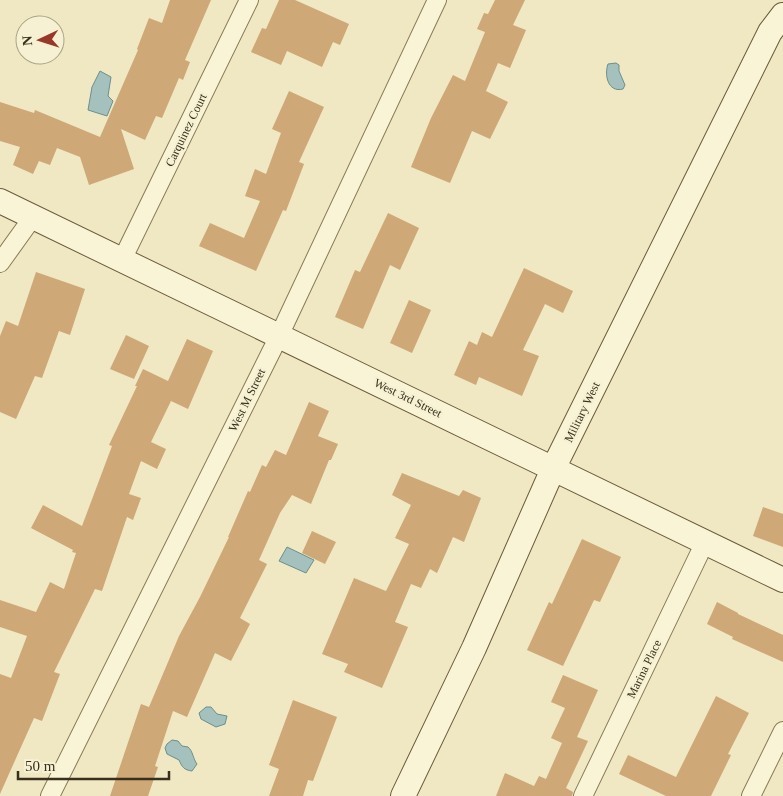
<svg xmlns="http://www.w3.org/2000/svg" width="783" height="796" font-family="Georgia,serif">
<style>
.water{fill:#a4c1bd;stroke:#6b8f8c}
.building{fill:#cea877}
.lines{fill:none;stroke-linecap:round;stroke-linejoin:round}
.street-casing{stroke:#897a59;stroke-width:20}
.secondary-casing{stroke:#6b5a3c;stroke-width:26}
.street{stroke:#f9f4d5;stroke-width:18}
.secondary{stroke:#f9f4d5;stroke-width:24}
.labels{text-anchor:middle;stroke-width:4.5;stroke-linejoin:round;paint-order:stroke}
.street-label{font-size:12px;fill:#382f1d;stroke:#f6f1d2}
</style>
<rect width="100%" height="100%" fill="#efe8c2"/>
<!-- water -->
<path class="water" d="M616,63l3,2v6l6,14 -2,4c-15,4 -19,-14 -15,-25z
M100,71l11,6 -3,19 5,5 -6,15 -19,-6 4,-23z
M287,547l27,13 -8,13 -27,-12z
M206,707h5l6,7 10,2 -2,8 -9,3 -15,-8 -2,-6z
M172,740l6,1 4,5 6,1c5,4 5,12 9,17l-5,7c-8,-1 -10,-4 -13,-11l-12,-6 -2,-6 2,-4z"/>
<!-- building -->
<path class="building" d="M170,0h41l-26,60 5,2 -7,18 -4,-2 -17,40 -6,-2 -11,24 -24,-11 13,40 -45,16 -9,-28 -23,-9 -7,17 -11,-4 -6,13 -20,-9 7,-18 -20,-6v-39l34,11 1,-3 65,27 38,-87 -1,-1 12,-31 13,5z
M279,0h16l54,24 -9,21 -7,-3 -11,25 -35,-16 -6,14 -30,-13 11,-24 4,1z
M495,0h30l-12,25 13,5 -16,38 -12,-5 -12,28 22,11 -18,37 -18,-8 -22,52 -39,-16 20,-49 22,-43 12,6 20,-49 -8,-3 7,-16 4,1z
M289,91l35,16 -25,55 5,2 -18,47 -3,-1 -27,61 -57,-25 11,-23 34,15 16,-37 -15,-5 10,-27 11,5 15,-41 -9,-4z
M388,213l31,15 -19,42 -10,-5 -27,64 -28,-12 20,-47 5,2z
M524,268l49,23 -10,22 -18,-9 -22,46 16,6 -17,40 -43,-19 -3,8 -22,-10 15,-34 8,4 5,-13 10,5z
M36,272l49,17 -15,46 -11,-4 -17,47 -7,-2 -19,43 -16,-7v-76l6,-15 12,5z
M409,300l22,10 -19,43 -22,-10z
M126,335l23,11 -15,33 -24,-10z
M187,339l26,12 -25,58 -17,-8 -20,41 15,7 -9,20 -16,-8 -12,33 12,4 -8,22 -6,-3 -25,74 -7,-2 -41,83 6,2 -18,47 -8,-3 -34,76v-120l11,4 16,-42 -27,-9v-27l36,12 14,-30 14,7 12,-36 -4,-1 1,-2 -42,-22 12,-23 39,21 30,-80 -3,-1 28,-59h-2l8,-17 25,12z
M309,402l20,9 -11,25 20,8 -7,16h-2l-18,44 -19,-9 -12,18 -21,47 8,4 -27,54 10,6 -19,37 -16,-8 -28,64 -14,-6 -18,55 3,1 -10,29h-38l31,-92 8,3 30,-71 21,-39 29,-60h-1l20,-46 2,1 12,-27 4,2 9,-17 11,5z
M402,473l57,23 4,-6 18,8 -17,44 -11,-5 -16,36 -7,-4 -9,19 -10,-4 -16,38 13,5 -26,61 -38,-16 4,-8 -26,-10 32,-76 32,13 23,-47 -14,-6 16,-33 -19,-10z
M763,507l20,7v33l-30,-11z
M312,531l24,11 -11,22 -23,-11z
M582,539l39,18 -21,45 -6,-2 -31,66 -36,-16 22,-48 3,2z
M717,602l21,11v1l45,21v27l-51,-23 1,-2 -26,-13z
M563,675l35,15 -21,47 11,4 -22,47 7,4 -1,4h-76l9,-23 29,13 5,-10 7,3 16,-36 -11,-5 14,-30 -14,-6z
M716,696l33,17 -21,41 3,1 -20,41h-45l-47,-22 9,-19 48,22z
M293,700l44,17 -24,64 -5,-1 -5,16h-34l10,-27 -10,-4z"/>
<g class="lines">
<defs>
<path id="street" d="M122,260l127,-260
M0,263l33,-46
M50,796l229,-460 158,-336
M583,796l122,-254
M751,796l32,-65"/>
<path id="secondary" d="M0,201l783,379
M403,796l71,-148 79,-179 217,-437 13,-17"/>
</defs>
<!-- street casing -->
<use href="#street" class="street-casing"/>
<!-- secondary casing -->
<use href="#secondary" class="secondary-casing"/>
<!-- street -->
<use href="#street" class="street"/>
<!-- secondary -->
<use href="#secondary" class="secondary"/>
</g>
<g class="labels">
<!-- street labels -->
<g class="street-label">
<text transform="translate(186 130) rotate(-64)" y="4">Carquinez Court</text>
<text transform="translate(408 398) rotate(26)" y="4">West 3rd Street</text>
<text transform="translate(247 400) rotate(-64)" y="4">West M Street</text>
<text transform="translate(582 412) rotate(-64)" y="4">Military West</text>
<text transform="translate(644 669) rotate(-64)" y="4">Marina Place</text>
</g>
</g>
<!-- north arrow -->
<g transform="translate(40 40) rotate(266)"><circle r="24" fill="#f6f1d2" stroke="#aaa38a"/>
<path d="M0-4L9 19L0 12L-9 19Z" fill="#993828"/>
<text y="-8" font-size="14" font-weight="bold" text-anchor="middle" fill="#382f1d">N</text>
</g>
<!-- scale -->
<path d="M18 771v8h151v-8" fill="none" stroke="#382f1d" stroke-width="2.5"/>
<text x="25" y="771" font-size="15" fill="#382f1d" stroke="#f6f1d2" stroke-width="4" paint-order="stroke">50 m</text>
</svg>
